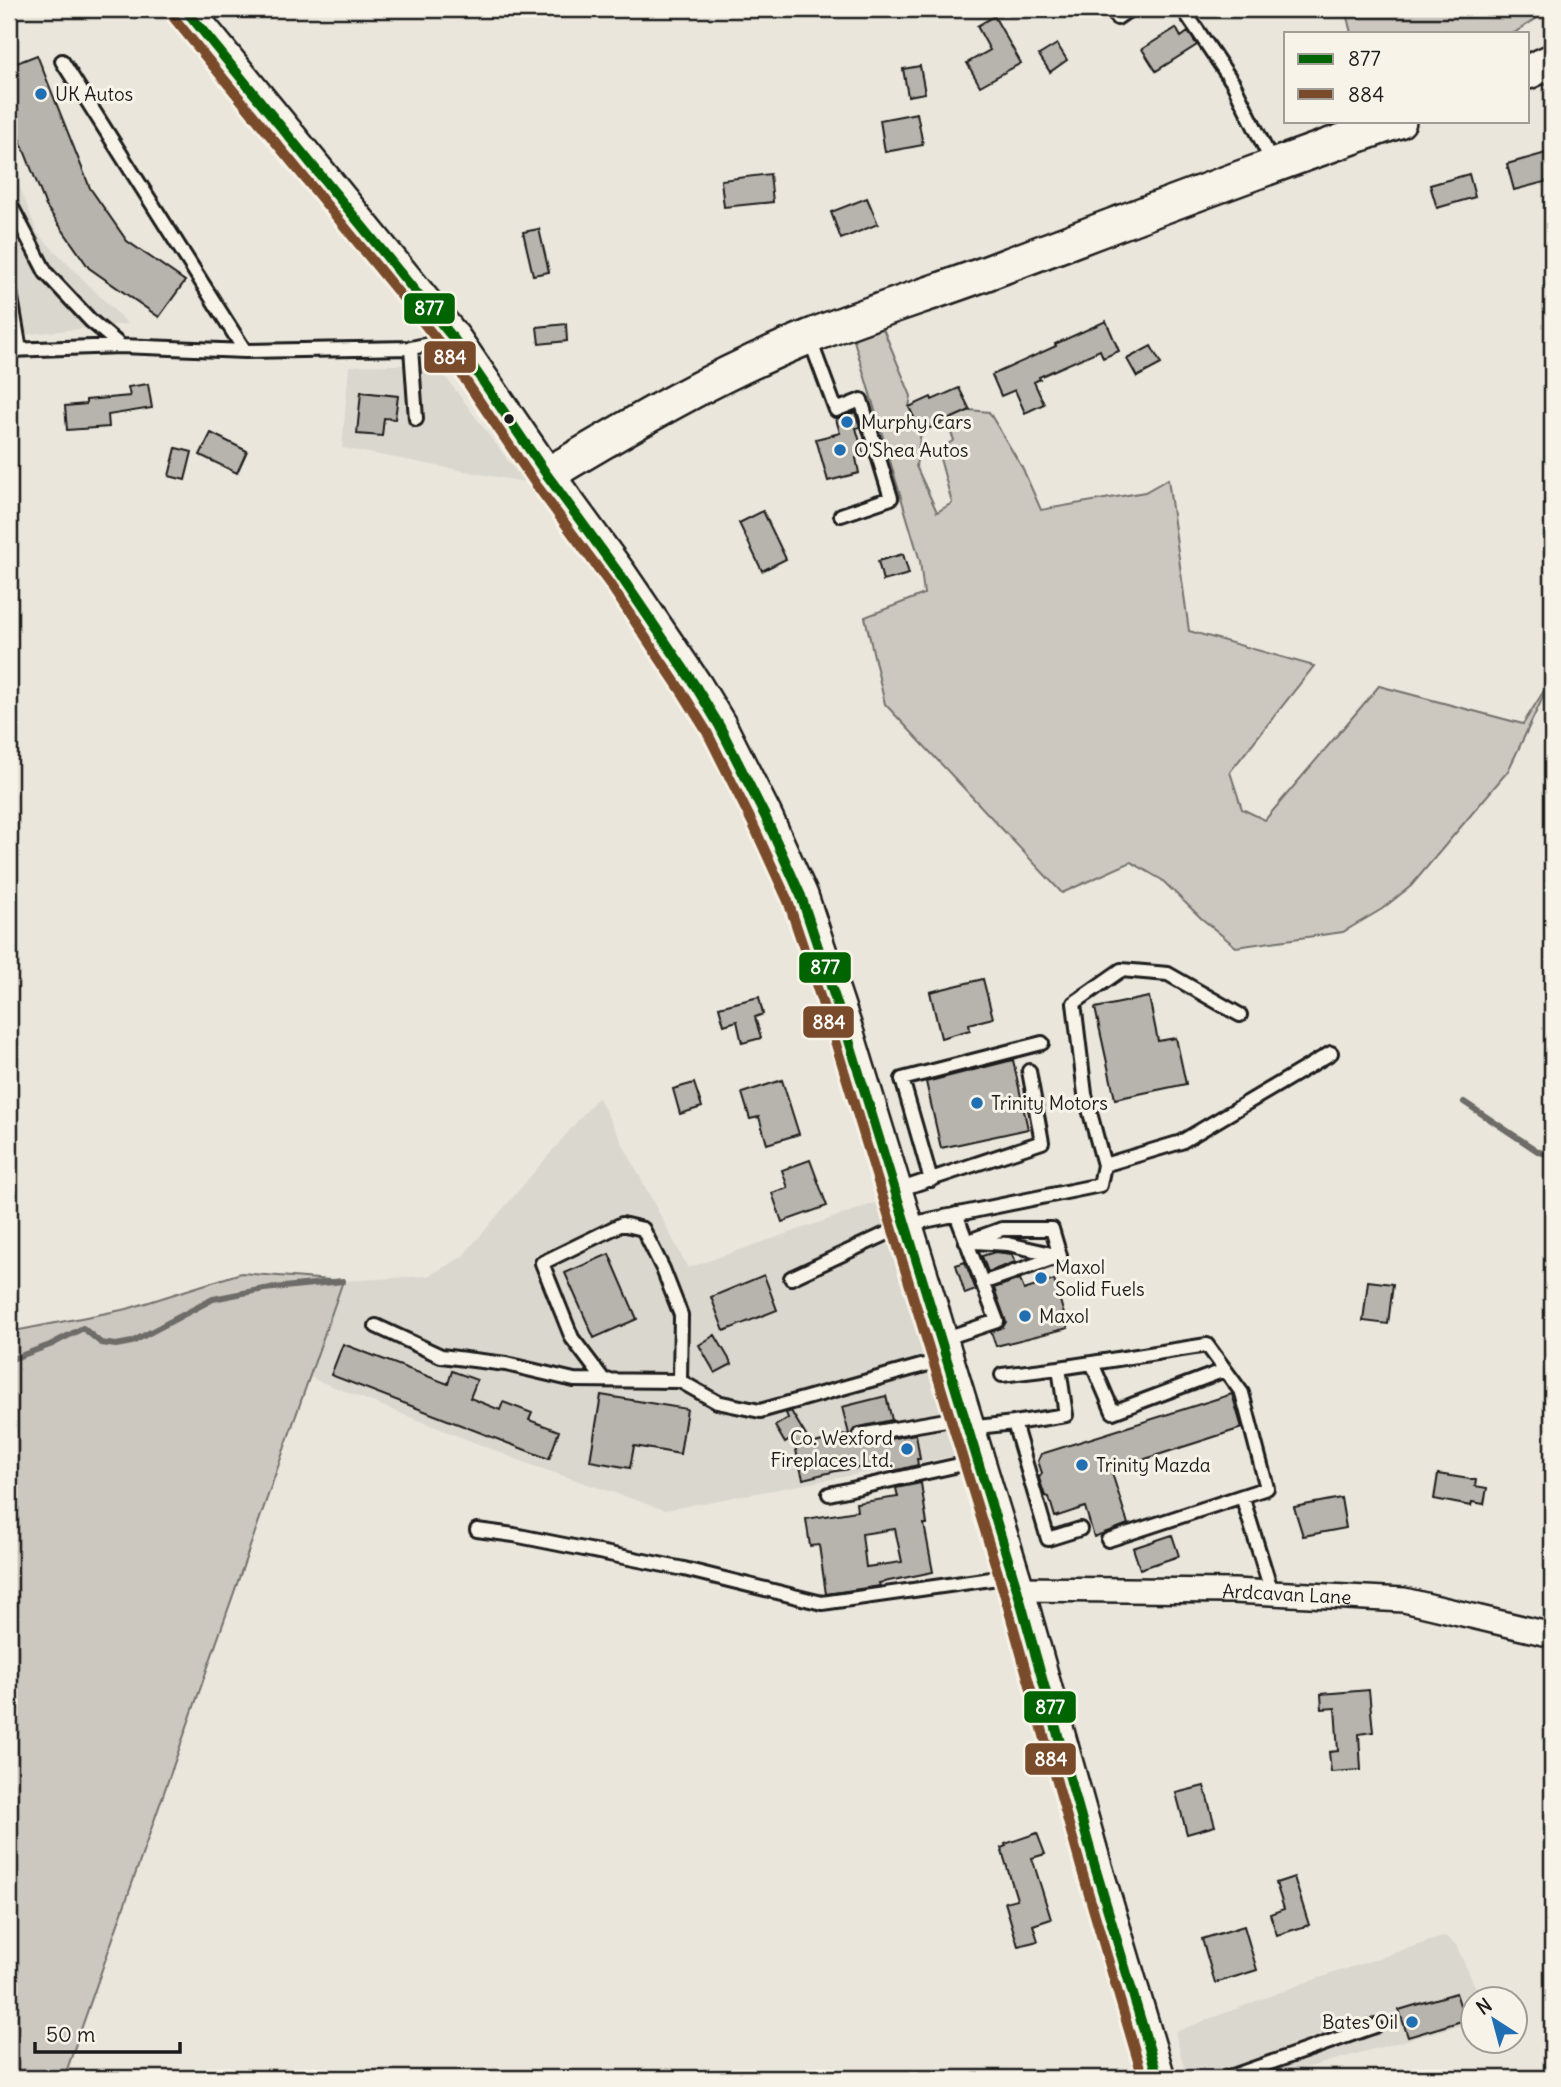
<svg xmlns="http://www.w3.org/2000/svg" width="1561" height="2087" font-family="Delius,sans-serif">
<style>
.built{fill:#dad7ce}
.green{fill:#ccc8c0;stroke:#74726e;stroke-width:2}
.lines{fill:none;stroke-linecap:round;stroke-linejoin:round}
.stream{stroke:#6d6c68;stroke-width:6}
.building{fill:#b6b4ac;stroke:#1c1c1c;stroke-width:2;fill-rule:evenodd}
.lane-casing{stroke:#1c1c1c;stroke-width:18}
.street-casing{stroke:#1c1c1c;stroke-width:28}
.secondary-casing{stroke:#1c1c1c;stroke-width:38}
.lane{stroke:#f7f3e8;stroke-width:12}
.street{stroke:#f7f3e8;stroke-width:23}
.secondary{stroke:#f7f3e8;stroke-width:33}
.bus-1-casing{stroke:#f7f3e8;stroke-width:16}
.bus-2-casing{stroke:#f7f3e8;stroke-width:16}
.bus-1{stroke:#006400;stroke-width:10}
.bus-2{stroke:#7a4b2a;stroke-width:10}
.poi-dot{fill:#1f6fb2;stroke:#f7f3e8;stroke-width:2.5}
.bus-dot{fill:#1c1c1c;stroke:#f7f3e8;stroke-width:2.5}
.labels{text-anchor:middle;stroke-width:6;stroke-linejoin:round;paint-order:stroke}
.poi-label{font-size:19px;fill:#1c1c1c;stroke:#f7f3e8;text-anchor:start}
.street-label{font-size:19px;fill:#1c1c1c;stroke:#f7f3e8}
.line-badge{stroke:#f7f3e8;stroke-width:2.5}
.badge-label{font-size:19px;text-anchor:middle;font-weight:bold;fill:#fff}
</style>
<rect width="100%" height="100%" fill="#eae6dc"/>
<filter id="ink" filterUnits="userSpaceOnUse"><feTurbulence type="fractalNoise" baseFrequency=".0143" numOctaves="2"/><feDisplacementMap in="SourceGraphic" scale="14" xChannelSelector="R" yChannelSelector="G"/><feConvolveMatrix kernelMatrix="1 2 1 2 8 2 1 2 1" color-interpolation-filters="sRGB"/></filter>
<g filter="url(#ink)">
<!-- built -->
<path class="built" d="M9,159l29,75 90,90 -119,12z
M436,364l88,118 -182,-34 7,-82z
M598,1097l90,171 196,-68 76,255 -295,55 -134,-45 -222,-88 34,-96 85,-5 34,-19z
M1445,1936l11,9 25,54 -7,1 -1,22 -205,56h-66l-1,-3 -16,-3 -10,-40 132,-50z"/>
<!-- green -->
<path class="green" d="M1345,9h206l-37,24h-163z
M882,326l29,70 -2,11 12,25 -5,34 21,46 15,-9 -14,-52 16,-11 -8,-19 24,-11 19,2 34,57 18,41 104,-18 23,-13 21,152 125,35 -84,106 12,37 23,11 114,-134 144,38 29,-46 -44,93 -97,115 -29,23 -39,23 -107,15 -35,-29 -39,-38 -31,-18 -69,31 -177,-189 -20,-87 59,-23 -4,-33 -67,-224z
M241,1273l102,8 -279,797h-55v-746l118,-23z"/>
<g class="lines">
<!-- stream -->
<path class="stream" d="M1464,1102l75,50 13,3
M9,1360l41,-15 33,-17 18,15 15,2 16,-3 81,-43 51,-10 79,-8"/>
</g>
<!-- building -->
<path class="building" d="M994,16l27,47 -41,23 -13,-23 23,-13 -13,-24z
M1176,28l5,9 7,-5 9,13 -41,26 -14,-22z
M1057,44l10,16 -17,12 -11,-17z
M37,55l53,133 37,53 58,40 -26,36 -70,-49 -43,-62 -37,-94v-46z
M920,66l5,27 -17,3 -5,-27z
M917,113l6,32 -38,7 -5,-32z
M1546,153l6,27 -38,10 -7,-26z
M770,174l3,28 -49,5 -3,-27z
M1469,174l6,23 -38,11 -7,-23z
M867,198l11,26 -37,15 -10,-27z
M539,229l10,43 -16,3 -10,-43z
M1106,321l13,30 -16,7 -3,-8 -61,27 1,2 -6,3 10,22 -19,9 -10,-23 -14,6 -9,-21 64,-29 -1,-2z
M566,324l1,17 -28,3 -2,-17z
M1151,346l10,18 -24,13 -10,-18z
M148,384l4,24 -44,7 1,12 -42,3 -2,-24 21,-2v-4l44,-4 -2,-9z
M959,388l11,22 -49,22 -12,-25 22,-10 1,3z
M361,392l37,4 -3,23 -11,-1 -2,18 -25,-2z
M855,412l5,15 -4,1 8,28 -8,2 3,15 -31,8 -12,-42 24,-6 -4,-14z
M211,433l36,18 -10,22 -37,-18z
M176,448l16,4 -7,28 -16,-4z
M763,511l23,48 -24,12 -23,-48z
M903,554l6,20 -26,7 -5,-20z
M983,979l10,39 -24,6 1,6 -29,8 -11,-46z
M759,997l4,17 -8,3 6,21 -19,5 -5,-22 -13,4 -5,-18z
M1149,997l9,44 18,-3 10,46 -71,15 -20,-91z
M1013,1060l15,69 -87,19 -15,-66z
M782,1080l17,54 -32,10 -8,-27 -9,2 -8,-26z
M694,1083l8,24 -22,7 -7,-25z
M810,1160l17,46 -45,16 -10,-29 16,-5 -6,-18z
M995,1252l17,2 3,8 -27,10 -6,-16z
M609,1254l28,65 -43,19 -29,-65z
M965,1262l11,28 -11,4 -9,-29z
M764,1275l13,35 -53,21 -13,-34z
M1020,1279l4,11 30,-10 14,48 -72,18 -5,-14 12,-5 3,-5 -12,-34z
M1368,1281l25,3 -5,40 -25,-3z
M715,1335l17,29 -17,9 -16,-28z
M343,1344l105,40 4,-13 25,9 -7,18 30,12 3,-8 29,11 -3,7 30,11 -10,28 -218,-84z
M1232,1394l10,34 -131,42 17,54 -34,13 -9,-30 -30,10 -6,-20 -4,-1 -6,-18 3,-5 -4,-12 3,-7z
M601,1395l86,14 -7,45 -46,-8 -4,22 -40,-7z
M886,1396l6,24 -37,8 -3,5 1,7 9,4 54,-10 4,25h-3l1,6 -24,6 -2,-8 -56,8 -33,8 -10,-41 -8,5 -10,-17 13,-8 -2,-5 5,-2 20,33 38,-10 -7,-27z
M1438,1474l38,6 -1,6 12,2 -3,16 -12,-2 -1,4 -37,-7z
M921,1483l6,41h-3l9,48 -54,11 1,3 -54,8 -7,-49 -9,1 -4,-27 51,-8 -1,-8 42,-6 -2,-9zM895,1529l7,33 -36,5 -4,-33z
M1341,1498l5,30 -43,8 -9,-29z
M1172,1535l7,21 -39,13 -7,-21z
M1369,1690l4,42 -14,2 2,36 -30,2 -2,-20 9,-1 -3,-43 -13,1 -1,-15z
M1204,1786l11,40 -28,8 -11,-41z
M1037,1833l8,21 -13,4 19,61 -18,6 5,16 -20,5 -13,-44 12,-3 -16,-51 5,-2 -1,-2z
M1294,1877l15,48 -32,10 -7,-21 14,-5 -8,-26z
M1244,1926l13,44 -42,13 -13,-44z
M1456,1993l9,27 -57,17 -9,-27z"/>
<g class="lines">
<defs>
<path id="lane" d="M1183,9l50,74 40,81
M1117,18l13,-9
M62,61l183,290
M9,202l37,71 45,48 30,25
M9,286l11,64
M809,337l27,73 25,-10 30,98 -50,17
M411,348l5,71
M9,350l112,-4 124,5 166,-3 39,-8
M1104,1165l77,-23 150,-89
M931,1180l-29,-101 140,-36
M895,1191l147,-49 -13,-71
M966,1242l36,-13h50l8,27
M974,1242l34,2 52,12
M791,1278l114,-53 195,-40 4,-20 -19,-71 -11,-91 47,-33 47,4 72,41
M982,1283l78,-27
M376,1326l65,30 65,8 68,16 106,1 37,21 43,9 186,-52
M943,1339l54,-18 -41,-107
M1092,1363l115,-18 35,48 25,95 -159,52
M1002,1375l57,-7
M603,1379l-31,-41 -30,-75 80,-39 21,5 20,40 18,46 -1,66
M1014,1423l52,-8 -7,-47 33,-5 21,49 112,-42
M968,1428l46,-5 34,116 32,-10
M860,1435l103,-18
M829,1494l148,-33
M1242,1496l30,97
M477,1530l37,5 170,34 138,34 190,-27
M1227,2078l148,-52"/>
<g id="street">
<path id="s1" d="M1017,1589l217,2 170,9 148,35"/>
</g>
<path id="secondary" d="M185,9l269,330 93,136 73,100 76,112 23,38 46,91 36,80 47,141 169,552 78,278 63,211
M1528,72l24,-11
M547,475c85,-51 170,-101 262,-138 65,-27 133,-46 199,-72 130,-49 260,-99 391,-144"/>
</defs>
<!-- lane casing -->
<use href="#lane" class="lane-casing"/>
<!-- street casing -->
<use href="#street" class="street-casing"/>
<!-- secondary casing -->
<use href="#secondary" class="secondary-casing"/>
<!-- lane -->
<use href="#lane" class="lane"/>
<!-- street -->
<use href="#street" class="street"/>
<!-- secondary -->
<use href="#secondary" class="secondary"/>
<defs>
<path id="bus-1" d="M185,9l269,330 93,136 73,100 76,112 23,38 46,91 36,80 47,141 169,552 78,278 63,211"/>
<path id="bus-2" d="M174,18l269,329 92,136 74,100 75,112 23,37 45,90 36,79 47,140 169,552 78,278 61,207"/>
</defs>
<!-- bus-1 casing -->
<use href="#bus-1" class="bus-1-casing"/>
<!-- bus-2 casing -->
<use href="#bus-2" class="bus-2-casing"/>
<!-- bus-1 -->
<use href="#bus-1" class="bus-1"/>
<!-- bus-2 -->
<use href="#bus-2" class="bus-2"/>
</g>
</g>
<!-- markers -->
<g class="poi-dot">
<circle cx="41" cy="94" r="7"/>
<circle cx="847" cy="422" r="7"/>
<circle cx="840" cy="450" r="7"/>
<circle cx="977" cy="1103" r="7"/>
<circle cx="1041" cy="1278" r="7"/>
<circle cx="1025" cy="1316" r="7"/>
<circle cx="907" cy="1449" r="7"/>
<circle cx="1082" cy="1465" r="7"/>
<circle cx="1412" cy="2022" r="7"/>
</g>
<circle class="bus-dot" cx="509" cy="419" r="6"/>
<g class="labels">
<!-- poi labels -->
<g class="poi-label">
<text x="55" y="101">UK Autos</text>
<text x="861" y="429">Murphy Cars</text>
<text x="854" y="457">O'Shea Autos</text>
<text x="991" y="1110">Trinity Motors</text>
<text x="1055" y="1274">Maxol<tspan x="1055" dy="22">Solid Fuels</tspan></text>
<text x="1039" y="1323">Maxol</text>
<text x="893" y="1445" text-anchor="end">Co. Wexford<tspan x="893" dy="22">Fireplaces Ltd.</tspan></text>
<text x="1096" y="1472">Trinity Mazda</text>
<text x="1398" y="2029" text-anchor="end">Bates Oil</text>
</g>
<!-- street labels -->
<g class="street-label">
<text dy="7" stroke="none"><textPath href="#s1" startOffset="270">Ardcavan Lane</textPath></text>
</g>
</g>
<g class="line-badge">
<rect x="403" y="292" width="53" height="33" rx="7" fill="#006400"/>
<rect x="423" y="340" width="54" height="34" rx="7" fill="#7a4b2a"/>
<rect x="798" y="951" width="54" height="33" rx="7" fill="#006400"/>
<rect x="802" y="1005" width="53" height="34" rx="7" fill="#7a4b2a"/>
<rect x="1023" y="1690" width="54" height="34" rx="7" fill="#006400"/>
<rect x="1024" y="1742" width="53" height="34" rx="7" fill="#7a4b2a"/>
</g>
<g class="badge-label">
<text x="429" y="315">877</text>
<text x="450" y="364">884</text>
<text x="825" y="974">877</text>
<text x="829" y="1029">884</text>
<text x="1050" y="1714">877</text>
<text x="1051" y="1766">884</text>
</g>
<!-- margin -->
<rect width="1561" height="2087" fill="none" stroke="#f7f3e8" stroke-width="35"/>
<rect x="18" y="18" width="1526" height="2052" fill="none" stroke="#1c1c1c" stroke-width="2.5" filter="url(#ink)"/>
<!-- legend -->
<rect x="1284" y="32" width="245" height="91" fill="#f7f3e8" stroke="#9f9d96" stroke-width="2"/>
<rect x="1298" y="54" width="35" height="10" fill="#006400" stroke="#9f9d96" stroke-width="2"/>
<text x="1348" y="66" font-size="21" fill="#1c1c1c">877</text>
<rect x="1298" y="89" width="35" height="10" fill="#7a4b2a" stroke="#9f9d96" stroke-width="2"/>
<text x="1348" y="102" font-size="21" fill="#1c1c1c">884</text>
<!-- north arrow -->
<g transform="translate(1494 2020) rotate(324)"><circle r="33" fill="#f7f3e8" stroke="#9f9d96" stroke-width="2"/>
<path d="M0-5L12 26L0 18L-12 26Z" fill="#1f6fb2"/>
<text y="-10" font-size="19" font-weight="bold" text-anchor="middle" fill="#1c1c1c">N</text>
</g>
<!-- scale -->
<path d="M35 2042v10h145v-10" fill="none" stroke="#1c1c1c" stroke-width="3.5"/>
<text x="46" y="2042" font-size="21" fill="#1c1c1c" stroke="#f7f3e8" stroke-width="5" paint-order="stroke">50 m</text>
</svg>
